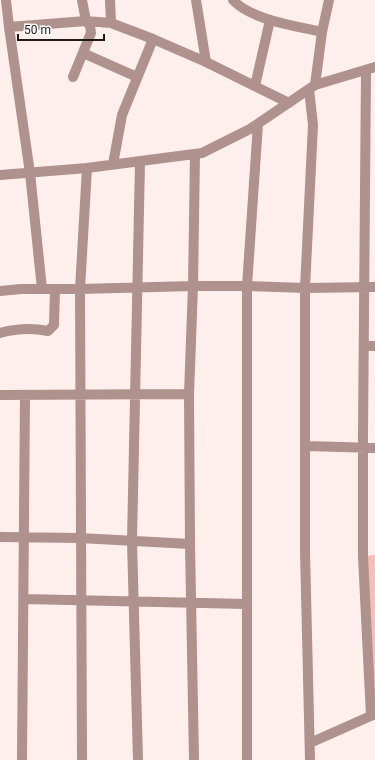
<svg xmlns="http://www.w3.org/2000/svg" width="375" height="760" font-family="Roboto,sans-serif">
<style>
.green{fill:#f4bfb8}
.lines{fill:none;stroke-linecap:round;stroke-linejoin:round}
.minor{stroke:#af918d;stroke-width:10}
</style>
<rect width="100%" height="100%" fill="#feefec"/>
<!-- green -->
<path class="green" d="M375,555v158l-13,-157z"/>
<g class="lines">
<!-- minor -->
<path class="minor" d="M6,0l3,27 21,146 12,116
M110,0l1,23
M196,0l10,62
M233,0c18,20 63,26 89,32
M9,27l77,-6 25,2 42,16 53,23 83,41
M83,53l54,24
M366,70l-3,364v123l8,159
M73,77l18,-44 -1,-7 -4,-5 -4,-21
M315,85l7,-53 7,-32
M255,86l15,-66
M309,89l4,36 -8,163v263l5,209
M113,164l9,-49 31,-76
M0,175l87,-7 115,-15 48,-24 65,-44 60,-18
M0,291l21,-2h59l113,-3h54l58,2 70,-1
M0,333c15,-4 33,-5 48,-2l6,-6 1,-36
M364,346h11
M0,395l189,-1
M306,446l69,2
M0,537l80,1 110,6
M24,599l223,5
M310,743l65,-29
M22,760l3,-365
M82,760l-2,-471 7,-121
M138,760l-6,-219 8,-379
M194,760l-4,-216 -1,-150 4,-108 2,-132
M247,760v-474l11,-162"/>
</g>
<!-- scale -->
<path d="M18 34v6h86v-6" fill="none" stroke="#1e1817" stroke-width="2"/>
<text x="24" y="34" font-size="12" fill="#1e1817" stroke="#ffffff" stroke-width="3" paint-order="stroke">50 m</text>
</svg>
